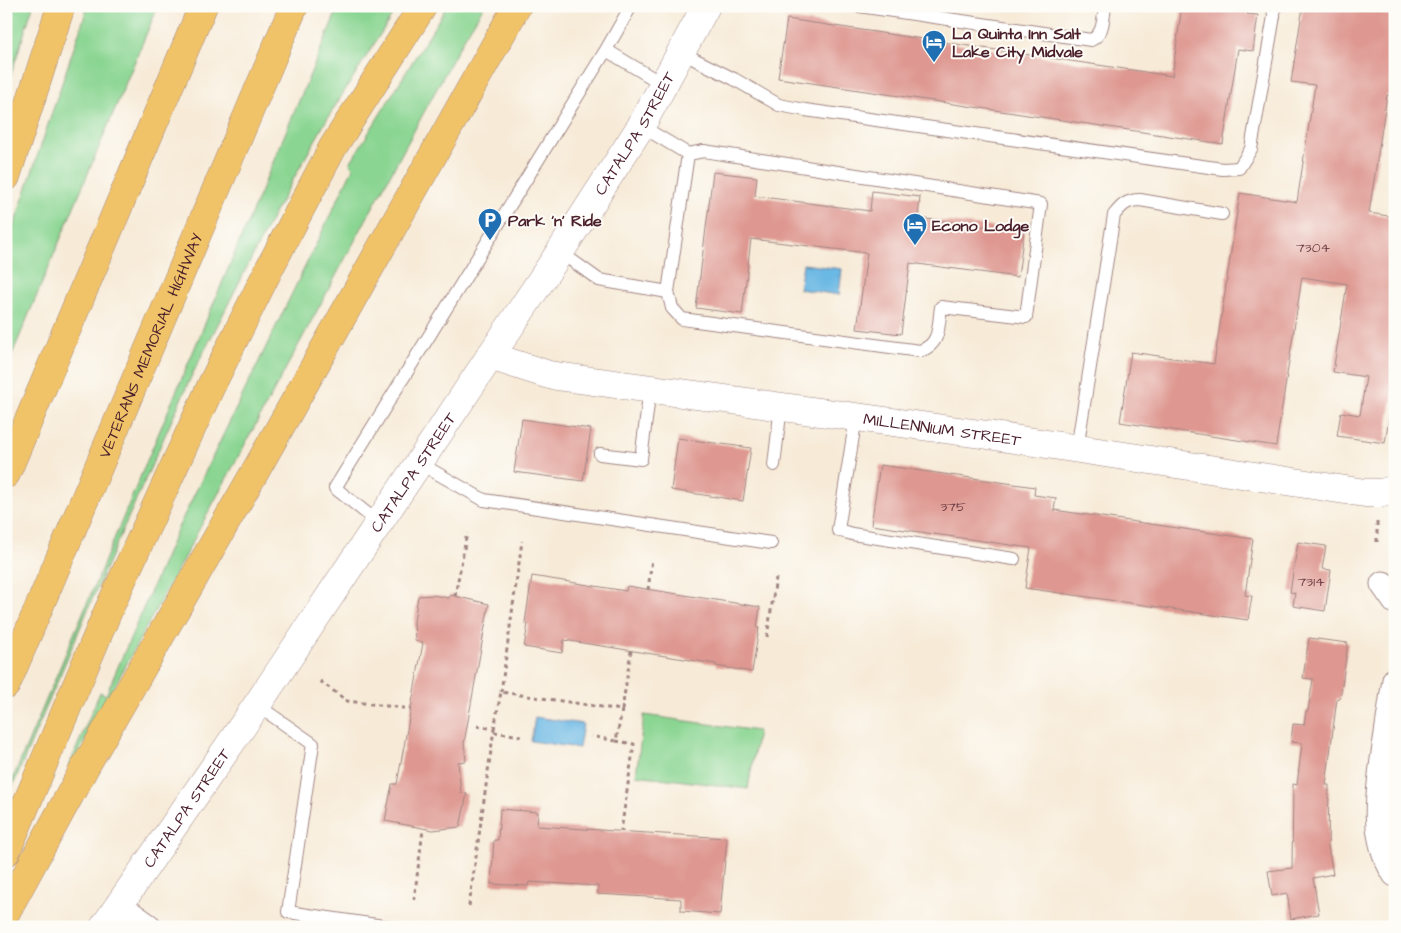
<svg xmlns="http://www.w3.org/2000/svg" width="1401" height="933" font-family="'Architects Daughter',sans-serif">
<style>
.green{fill:#8ad592;stroke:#6a7a5e}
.water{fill:#6ab8e4;stroke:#5a6c88}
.building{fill:#de9891}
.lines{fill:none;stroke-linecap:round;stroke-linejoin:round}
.service-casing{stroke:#a08582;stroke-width:14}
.minor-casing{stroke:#a08582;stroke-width:27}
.tertiary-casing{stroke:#a08582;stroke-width:29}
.motorway-casing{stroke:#a08582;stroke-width:29}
.path{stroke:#a08582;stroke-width:3;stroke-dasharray:4 4;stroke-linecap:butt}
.service{stroke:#fff;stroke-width:12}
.minor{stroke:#fff;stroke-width:25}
.tertiary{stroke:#fff;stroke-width:28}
.motorway{stroke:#f1c369;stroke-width:28}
.labels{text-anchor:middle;stroke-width:4;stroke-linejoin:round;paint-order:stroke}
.number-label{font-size:14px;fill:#6f3d44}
.poi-label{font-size:16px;font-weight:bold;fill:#4a1f2b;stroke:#fdfcf7;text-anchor:start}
.street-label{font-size:16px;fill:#4a1f2b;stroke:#fdfcf7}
</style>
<rect width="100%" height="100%" fill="#fdfcf7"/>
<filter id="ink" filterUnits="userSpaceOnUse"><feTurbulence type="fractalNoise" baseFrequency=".02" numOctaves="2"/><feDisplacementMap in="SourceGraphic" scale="10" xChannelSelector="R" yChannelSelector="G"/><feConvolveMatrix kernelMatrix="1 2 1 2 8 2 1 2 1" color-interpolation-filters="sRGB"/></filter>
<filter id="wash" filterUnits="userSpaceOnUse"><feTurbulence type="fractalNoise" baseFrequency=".0096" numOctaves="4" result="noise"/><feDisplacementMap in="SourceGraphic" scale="20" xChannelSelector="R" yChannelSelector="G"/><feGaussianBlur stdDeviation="1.12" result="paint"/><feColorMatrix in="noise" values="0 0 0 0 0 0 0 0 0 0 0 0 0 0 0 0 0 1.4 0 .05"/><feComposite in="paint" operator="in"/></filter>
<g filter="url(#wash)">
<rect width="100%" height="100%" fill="#f7ebd8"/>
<!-- green -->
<path class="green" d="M16,6h17l-27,84v-58z
M88,6h70l-152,363v-120z
M339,6h59l-71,113 -52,93 -84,165 -88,197 -97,228v-7z
M447,6h37l-21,34 -392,727 -2,-1 31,-74 6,3 5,-12 66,-153 176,-362 -3,-5z
M644,715l114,16 -10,58 -112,-14z"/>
<!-- water -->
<path class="water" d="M803,264l39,5 -3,26 -40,-6z
M535,717l48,7 -4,24 -48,-7z"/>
<g id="blocks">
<!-- building -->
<path class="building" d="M1182,6h66l-1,8 11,1 -5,36 -15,-2 -15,95 -445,-66 9,-59 385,57z
M1303,6h92v90l-8,-1 -18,118 26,4v162l-10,64 -48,-7 4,-24 19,3 6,-38 -33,-5 14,-88 -45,-7 -26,169 -156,-24 11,-70 83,12 26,-171 57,9 18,-117 -24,-3z
M713,172l44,5 -2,19 115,15 2,-20 48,6 -2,21 106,13 -6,46 -108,-14 -9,71 -44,-5 10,-76 -116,-14 -9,75 -46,-6z
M522,419l69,10 -8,52 -69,-9z
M678,438l73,10 -8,53 -72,-11z
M880,465l155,22 -1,8 22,3 -2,12 199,29 -8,56 7,1 -4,24 -223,-32 6,-40 -160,-23z
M1298,542l28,4 -4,23 9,1 -6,41 -32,-5 2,-13 -5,-1z
M532,576l94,15 1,-5 133,21 -3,21h2l-7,44 -36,-6v-2l-152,-24 -2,13 -38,-6 4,-23 -3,-1z
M433,595l16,3 1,-3 39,9 -25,139 2,18 -8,1 3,31 6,1 -7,33 -27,3 -48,-9 7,-37h5l26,-141 -8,-2 -1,-19 4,-26z
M1309,638l39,5 -8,56 -3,-1 -11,87h3l-1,62 5,27 -20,4 6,36 -28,5 -4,-26 -15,3 -4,-25 24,-3 1,-84 4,1 5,-42 -11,-1 2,-18 11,1 2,-14h2l5,-32 -10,-1z
M500,809l38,3 -1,14 190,12 -7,76 -39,-3v-12l-83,-5v-8l-69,-4 -1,4 -37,-2 3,-44h4z"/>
</g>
</g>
<g filter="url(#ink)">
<use href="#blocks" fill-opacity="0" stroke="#a08582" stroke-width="1"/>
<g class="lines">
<defs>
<path id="service" d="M859,6l232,34c13,-6 12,-21 14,-34
M606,50l58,35
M682,53l52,26 45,26 26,5 418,59 16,-1 12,-19 23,-133 -1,-10
M560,252l39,28 69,12 20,-138 -47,-28
M668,292l4,16 10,11 238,32c21,-7 18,-25 21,-44l85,10 15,-113 -337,-53 -16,3
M856,417l-18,113 14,4 162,25
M1077,449l37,-234c8,-10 13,-15 26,-15l82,14
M600,454l41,5 9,-71
M419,463l65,37 287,43
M774,465l7,-59
M379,523l-44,-35 271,-438 25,-44
M257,705l56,39 -25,168 102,15"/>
<path id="minor" d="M1383,584l12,17
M1395,680c-4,24 -7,49 -11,73 -6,41 -13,84 11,121
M118,905l31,22"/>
<g id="tertiary">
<path id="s1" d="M490,356l59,19 439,60 377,58h17l13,-4"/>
<path id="s2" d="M104,927l153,-222 303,-453 81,-126 65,-120"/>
</g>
<g id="motorway">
<path d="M6,177l55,-171"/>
<path d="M6,474l197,-468"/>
<path id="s3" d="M6,685l288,-679"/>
<path d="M6,852l102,-241 103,-225 59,-119 63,-120 90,-141"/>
<path d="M6,912l79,-145 171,-297 261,-464"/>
</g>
</defs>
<!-- service casing -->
<use href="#service" class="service-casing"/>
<!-- minor casing -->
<use href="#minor" class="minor-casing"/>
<!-- tertiary casing -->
<use href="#tertiary" class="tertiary-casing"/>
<!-- motorway casing -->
<use href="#motorway" class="motorway-casing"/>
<!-- path -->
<path class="path" d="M1377,542v-23
M648,590l4,-31
M455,596l12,-63
M767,637l9,-59
M320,681l27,20 64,8
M501,692l21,-151
M622,710l9,-59
M494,729l7,-37 121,18 -6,31 -25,-5
M494,732l27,4
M616,741l18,3 -13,87
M414,900l9,-70
M469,906l25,-177 -17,-3"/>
<!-- service -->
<use href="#service" class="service"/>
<!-- minor -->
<use href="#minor" class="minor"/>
<!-- tertiary -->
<use href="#tertiary" class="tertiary"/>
<!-- motorway -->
<use href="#motorway" class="motorway"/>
</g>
</g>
<!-- icons -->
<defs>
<symbol id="hotel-pin" viewBox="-11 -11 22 30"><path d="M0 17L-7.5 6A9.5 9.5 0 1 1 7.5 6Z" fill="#1f6fb2" stroke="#fdfcf7"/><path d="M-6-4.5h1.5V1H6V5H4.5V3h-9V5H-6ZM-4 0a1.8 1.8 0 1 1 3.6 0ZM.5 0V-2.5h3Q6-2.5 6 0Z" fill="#fff"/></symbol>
<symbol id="parking-pin" viewBox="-11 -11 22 30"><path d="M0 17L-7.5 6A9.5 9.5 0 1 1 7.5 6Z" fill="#1f6fb2" stroke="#fdfcf7"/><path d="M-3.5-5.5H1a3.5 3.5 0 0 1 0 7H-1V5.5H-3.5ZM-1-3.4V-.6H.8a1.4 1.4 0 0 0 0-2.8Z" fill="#fff"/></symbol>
</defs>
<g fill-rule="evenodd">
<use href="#hotel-pin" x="920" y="28" width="28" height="38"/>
<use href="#parking-pin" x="476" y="206" width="28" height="38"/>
<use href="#hotel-pin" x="901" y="211" width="28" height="38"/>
</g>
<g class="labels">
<!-- number labels -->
<g class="number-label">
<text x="1313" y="252">7304</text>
<text x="953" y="511">375</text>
<text x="1311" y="586">7314</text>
</g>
<!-- poi labels -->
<g class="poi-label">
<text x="952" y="39">La Quinta Inn Salt<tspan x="952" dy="18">Lake City Midvale</tspan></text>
<text x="508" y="226">Park 'n' Ride</text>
<text x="932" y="231">Econo Lodge</text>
</g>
<!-- street labels -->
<g class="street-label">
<text dy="6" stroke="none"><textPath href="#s2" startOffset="955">CATALPA STREET</textPath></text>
<text dy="6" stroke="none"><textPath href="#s3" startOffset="369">VETERANS MEMORIAL HIGHWAY</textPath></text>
<text dy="6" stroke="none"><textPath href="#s1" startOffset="459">MILLENNIUM STREET</textPath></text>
<text dy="6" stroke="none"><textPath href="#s2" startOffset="550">CATALPA STREET</textPath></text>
<text dy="6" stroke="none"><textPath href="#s2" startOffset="145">CATALPA STREET</textPath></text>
</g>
</g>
<!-- margin -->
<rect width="1401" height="933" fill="none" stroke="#fdfcf7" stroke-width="25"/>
</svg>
